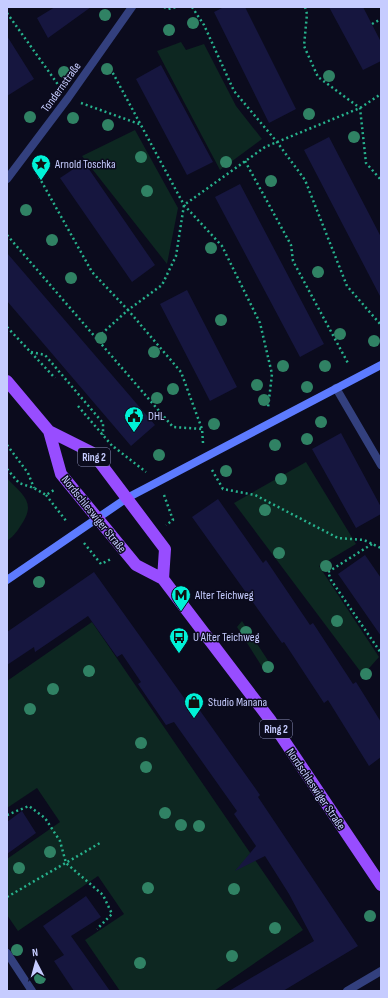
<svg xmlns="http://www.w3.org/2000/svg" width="388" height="998" font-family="'Sofia Sans Condensed',sans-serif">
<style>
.green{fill:#0d2721}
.building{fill:#16163f}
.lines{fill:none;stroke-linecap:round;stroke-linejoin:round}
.path{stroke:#27b28d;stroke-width:2.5;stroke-dasharray:2 3;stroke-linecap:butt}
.lane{stroke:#33407e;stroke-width:8}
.street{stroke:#33407e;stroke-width:8}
.secondary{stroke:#5d7bff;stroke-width:8}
.primary{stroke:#984dff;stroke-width:12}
.tree{fill:#308264}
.labels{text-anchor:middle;stroke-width:3;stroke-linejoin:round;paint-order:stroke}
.shield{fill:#0b0b1d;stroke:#8e92bb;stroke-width:1}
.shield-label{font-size:11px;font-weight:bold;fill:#c6ccff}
.street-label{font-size:12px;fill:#c6ccff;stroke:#0b0b1d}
.poi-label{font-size:12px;fill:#c6ccff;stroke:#0b0b1d;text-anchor:start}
</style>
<rect width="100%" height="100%" fill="#0b0b1d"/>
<!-- green -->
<path class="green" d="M181,42l5,8 18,-6 32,62 26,33 -42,31 -63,-119z
M135,130l43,78 -11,56 -85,-108z
M306,462l50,82 -37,22 60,91 -16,18 -129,-172z
M7,478c14,16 29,23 16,44 -5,8 -8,13 -16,19z
M242,621l31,47 -7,5 -29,-46z
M92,622l211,308 -89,61h-94l-35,-51 39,-26 -26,-38 -80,55 -11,-16v-56l53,-37 -23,-34 -30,20v-127z"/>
<!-- building -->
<path class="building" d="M55,7h36l-43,31 -11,-20z
M224,7h21l51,102 -27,14 -55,-111z
M329,7h34l18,35v19l-18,9z
M7,36l27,43 -27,17z
M161,65l52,97 -26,13 -51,-96z
M329,137l52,100v61l-77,-148z
M84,162l71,103 -23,17 -72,-104z
M240,184l84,160 -24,13 -85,-160z
M7,253l148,172 -24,21 -124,-145z
M187,290l50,97 -27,14 -50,-97z
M341,433l40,74v7l-25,14 -44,-79z
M218,499l45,64 3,-3 44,65 3,-2 40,61 3,-2 25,40v35l-12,9 -41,-66 -4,3 -40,-61 -2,1 -90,-126z
M365,555l16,23v58l-43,-62z
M94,572l98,137 4,-4 64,90 -2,2 100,149 -75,45h-54l85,-50 -25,-47 -24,-38 -30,15 21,-25 -22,-32 3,-3 -63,-89 -8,3 -28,-41 3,-2 -19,-28 -5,3 -29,-41 -53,36 -1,-5 -27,18v-33z
M22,811l14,22 -29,21v-32z
M86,896l15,21 -30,19 39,55h-36l-20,-30 10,-6 -21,-29z"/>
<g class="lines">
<!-- path -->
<path class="path" d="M164,7l4,2 9,-2
M192,7l12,18 30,66 43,51 28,38 42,106 34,39
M305,7l2,7 -3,32 14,31 42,31 6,55 15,17
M7,13l52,73
M372,24l9,-5
M108,64l76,141 38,41 38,77 12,51 -4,34
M81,103l61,22
M245,161l46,84 2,16 56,104
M34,168l58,104 36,38 -31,28
M7,235l166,192 29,2
M7,327l48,51
M31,352l14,3 58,68v12
M78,406l36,42
M203,443l-1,-14 -21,-57 -53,-62 34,-25 14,-29 8,-51 81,-58 95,-39 21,-14
M7,445l21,28 6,15
M114,447l32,25
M7,469l12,14 15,5 12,7 8,-5
M212,470l11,19 32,6 83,43 26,2 17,8
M46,495l21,27
M164,495l9,25 -7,5
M84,543l17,21 10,-5
M372,544l-44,28 3,8 50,73
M7,815l22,-9 16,12 15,23 6,22 37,32 9,19 -15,15
M7,897l93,-54"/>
<!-- lane -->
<path class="lane" d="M336,388l45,77"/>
<!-- street -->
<path class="street" d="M7,179l61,-81 64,-91
M7,953l25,38
M347,991l34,-20"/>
<!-- secondary -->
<path class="secondary" d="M7,580l120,-82 254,-133"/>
<!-- primary -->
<path class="primary" d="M7,381l42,50 42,21 7,8 67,89 -2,30
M49,431l12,43 75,91 27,14 108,142 110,164"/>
</g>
<!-- trees -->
<g class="tree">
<circle cx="105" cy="15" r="6"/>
<circle cx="193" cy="23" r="6"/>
<circle cx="169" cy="30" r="6"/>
<circle cx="107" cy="69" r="6"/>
<circle cx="64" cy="72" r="6"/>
<circle cx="329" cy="76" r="6"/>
<circle cx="309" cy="114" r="6"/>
<circle cx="30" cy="117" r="6"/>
<circle cx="73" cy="118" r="6"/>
<circle cx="108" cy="125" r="6"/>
<circle cx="354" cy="137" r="6"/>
<circle cx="141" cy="157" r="6"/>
<circle cx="226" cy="162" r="6"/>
<circle cx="271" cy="181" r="6"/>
<circle cx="147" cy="191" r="6"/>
<circle cx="26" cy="210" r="6"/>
<circle cx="52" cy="240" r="6"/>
<circle cx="211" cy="248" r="6"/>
<circle cx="318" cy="272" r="6"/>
<circle cx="71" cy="278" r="6"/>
<circle cx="221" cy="320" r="6"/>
<circle cx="340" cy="334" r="6"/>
<circle cx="101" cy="338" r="6"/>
<circle cx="374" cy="341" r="6"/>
<circle cx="154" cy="352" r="6"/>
<circle cx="283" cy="366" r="6"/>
<circle cx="325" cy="366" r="6"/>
<circle cx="257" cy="385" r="6"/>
<circle cx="307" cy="387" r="6"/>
<circle cx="173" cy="389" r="6"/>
<circle cx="157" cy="398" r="6"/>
<circle cx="264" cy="400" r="6"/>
<circle cx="321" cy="422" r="6"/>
<circle cx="214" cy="424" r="6"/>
<circle cx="307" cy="439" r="6"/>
<circle cx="275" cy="445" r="6"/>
<circle cx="159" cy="455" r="6"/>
<circle cx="226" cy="471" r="6"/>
<circle cx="281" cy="479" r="6"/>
<circle cx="265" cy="510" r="6"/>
<circle cx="279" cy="553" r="6"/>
<circle cx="326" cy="566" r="6"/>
<circle cx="39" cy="582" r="6"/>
<circle cx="337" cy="621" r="6"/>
<circle cx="246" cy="632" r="6"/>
<circle cx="268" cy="667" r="6"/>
<circle cx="89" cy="671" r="6"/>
<circle cx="366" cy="674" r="6"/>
<circle cx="53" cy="689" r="6"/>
<circle cx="30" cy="709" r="6"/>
<circle cx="141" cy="743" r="6"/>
<circle cx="146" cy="767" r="6"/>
<circle cx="165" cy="813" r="6"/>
<circle cx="181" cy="825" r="6"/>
<circle cx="199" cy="826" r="6"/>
<circle cx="50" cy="852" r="6"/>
<circle cx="19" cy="868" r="6"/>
<circle cx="148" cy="888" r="6"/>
<circle cx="234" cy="889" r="6"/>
<circle cx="370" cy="916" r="6"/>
<circle cx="275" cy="928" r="6"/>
<circle cx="17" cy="950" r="6"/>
<circle cx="232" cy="956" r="6"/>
<circle cx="140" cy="963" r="6"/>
<circle cx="40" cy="978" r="6"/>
</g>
<!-- icons -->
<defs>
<symbol id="sight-pin" viewBox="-11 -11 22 30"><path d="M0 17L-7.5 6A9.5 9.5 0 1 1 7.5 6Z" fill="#00f1d7" stroke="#0b0b1d"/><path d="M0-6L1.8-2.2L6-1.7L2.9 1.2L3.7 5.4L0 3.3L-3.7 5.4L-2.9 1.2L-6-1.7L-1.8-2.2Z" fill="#111"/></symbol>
<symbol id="civic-pin" viewBox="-11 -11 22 30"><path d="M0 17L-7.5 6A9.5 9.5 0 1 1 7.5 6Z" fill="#00f1d7" stroke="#0b0b1d"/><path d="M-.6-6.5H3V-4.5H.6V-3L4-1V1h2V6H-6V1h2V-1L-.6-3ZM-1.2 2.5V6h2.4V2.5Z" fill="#111"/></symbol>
<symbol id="metro-pin" viewBox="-11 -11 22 30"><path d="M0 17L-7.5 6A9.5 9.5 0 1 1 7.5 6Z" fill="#00f1d7" stroke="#0b0b1d"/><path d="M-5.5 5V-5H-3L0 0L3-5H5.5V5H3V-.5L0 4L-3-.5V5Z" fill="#111"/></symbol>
<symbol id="bus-pin" viewBox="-11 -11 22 30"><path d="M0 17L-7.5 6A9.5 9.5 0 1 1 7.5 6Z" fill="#00f1d7" stroke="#0b0b1d"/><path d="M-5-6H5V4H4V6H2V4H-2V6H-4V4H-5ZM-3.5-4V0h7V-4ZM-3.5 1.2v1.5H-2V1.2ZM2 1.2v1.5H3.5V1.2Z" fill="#111"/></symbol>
<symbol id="shop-pin" viewBox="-11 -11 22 30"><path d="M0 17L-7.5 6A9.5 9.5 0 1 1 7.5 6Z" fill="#00f1d7" stroke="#0b0b1d"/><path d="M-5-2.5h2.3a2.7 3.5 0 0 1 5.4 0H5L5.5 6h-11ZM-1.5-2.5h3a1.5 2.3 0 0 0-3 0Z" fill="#111"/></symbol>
</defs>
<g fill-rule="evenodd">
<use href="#sight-pin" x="30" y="153" width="22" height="30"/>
<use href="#civic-pin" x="123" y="405" width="22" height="30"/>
<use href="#metro-pin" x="170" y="584" width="22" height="30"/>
<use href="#bus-pin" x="168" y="626" width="22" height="30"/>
<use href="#shop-pin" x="183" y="691" width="22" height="30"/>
</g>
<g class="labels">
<!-- shield labels -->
<g class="shield">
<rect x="78" y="448" width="32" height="18" rx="3"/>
<rect x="260" y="720" width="32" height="18" rx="3"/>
</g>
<g class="shield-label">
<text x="94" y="461">Ring 2</text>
<text x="276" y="733">Ring 2</text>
</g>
<!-- street labels -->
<g class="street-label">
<text transform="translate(61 87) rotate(-54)" y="4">Tondernstraße</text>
<text transform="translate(94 514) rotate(51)" y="4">Nordschleswiger Straße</text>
<text transform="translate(316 789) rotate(56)" y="4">Nordschleswiger Straße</text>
</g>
<!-- poi labels -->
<g class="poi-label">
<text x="55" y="168">Arnold Toschka</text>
<text x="148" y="420">DHL</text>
<text x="195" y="599">Alter Teichweg</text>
<text x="193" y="641">U Alter Teichweg</text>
<text x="208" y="706">Studio Manana</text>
</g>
</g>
<!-- border -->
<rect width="388" height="998" fill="none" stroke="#c6ccff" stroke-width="16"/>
<!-- north arrow -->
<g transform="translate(36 962) rotate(354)" stroke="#0b0b1d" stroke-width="3" paint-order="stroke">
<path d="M0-3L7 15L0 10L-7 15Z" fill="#c6ccff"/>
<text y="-6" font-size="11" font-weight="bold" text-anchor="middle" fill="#c6ccff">N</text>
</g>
</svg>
